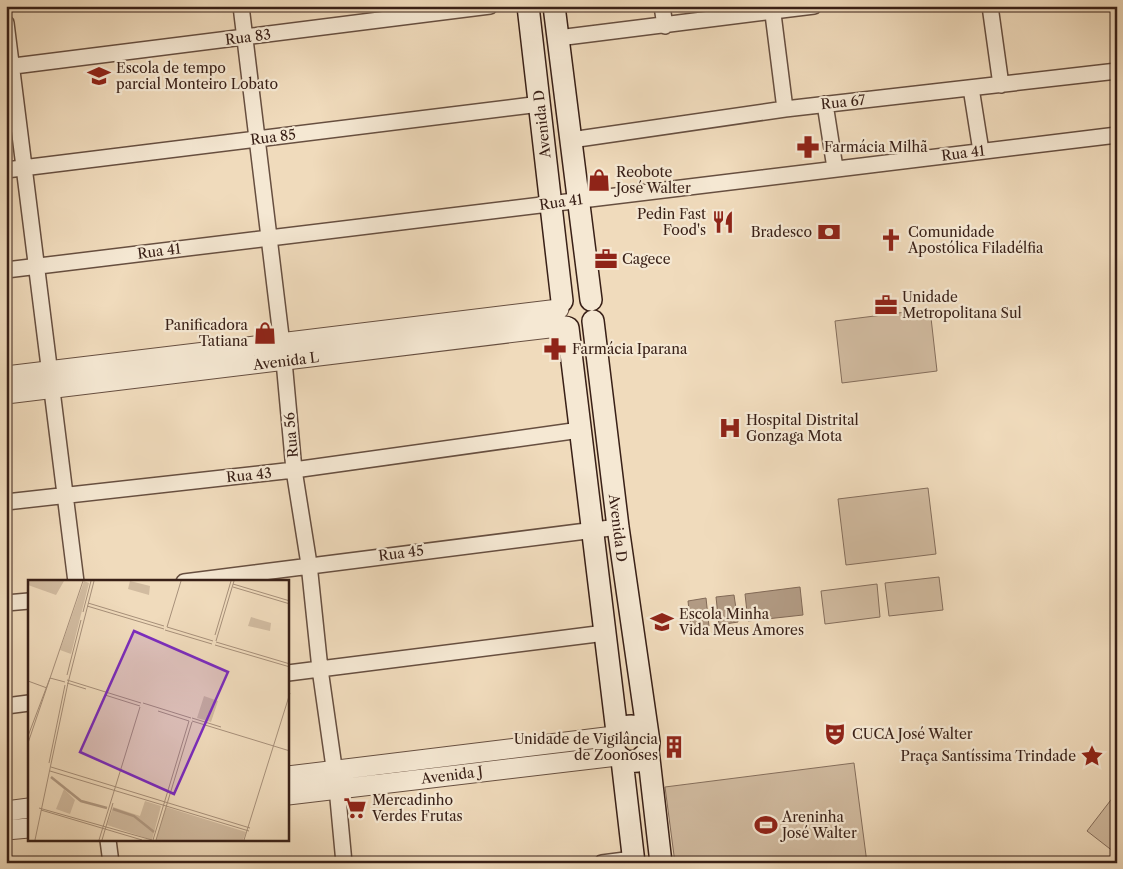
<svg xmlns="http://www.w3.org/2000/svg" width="1123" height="869" font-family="'Libre Caslon Text',serif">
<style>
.green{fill:#d1bba0;stroke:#856e5c}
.water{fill:#b29b84;stroke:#826a58}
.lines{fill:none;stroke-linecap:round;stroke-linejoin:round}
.minor-casing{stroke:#674f40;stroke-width:18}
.tertiary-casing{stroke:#674f40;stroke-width:21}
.secondary-casing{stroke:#392017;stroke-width:24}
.minor{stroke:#f5e8d3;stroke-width:15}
.tertiary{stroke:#f5e8d3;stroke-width:19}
.secondary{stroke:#f5e8d3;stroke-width:21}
.labels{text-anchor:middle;stroke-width:4.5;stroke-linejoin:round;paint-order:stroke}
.street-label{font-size:14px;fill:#392017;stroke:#f5e8d3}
.poi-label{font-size:14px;fill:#392017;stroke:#f5e8d3;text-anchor:start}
.inset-river{fill:none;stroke:#b29b84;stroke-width:2.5}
.inset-road{fill:none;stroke:#a7907a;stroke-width:1}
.view{fill:#7b2cbf;fill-opacity:0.15;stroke:#7b2cbf;stroke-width:2.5}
.inset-edge{fill:none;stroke:#392017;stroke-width:2.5}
</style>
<rect width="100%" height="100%" fill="#f0dbbc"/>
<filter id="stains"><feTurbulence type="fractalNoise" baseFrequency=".004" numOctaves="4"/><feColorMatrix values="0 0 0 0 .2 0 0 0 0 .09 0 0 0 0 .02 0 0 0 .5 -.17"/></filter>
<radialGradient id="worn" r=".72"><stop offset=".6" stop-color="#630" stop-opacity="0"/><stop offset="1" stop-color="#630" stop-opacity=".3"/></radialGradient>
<!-- green -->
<path class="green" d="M930,309l7,62 -95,12 -7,-62z
M928,488l8,66 -90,11 -8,-66z
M939,577l4,33 -54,6 -4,-33z
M877,584l3,33 -55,7 -4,-33z
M854,763l13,100h-192l-10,-76z
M1117,792v57l-3,3 -27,-21z"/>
<!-- water -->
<path class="water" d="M800,587l3,28 -55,6 -3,-27z
M734,595l4,27 -19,3 -3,-28z
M706,598l3,28 -18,2 -3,-27z"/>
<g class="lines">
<defs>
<path id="minor" d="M241,6l43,355 10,109 15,94 11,105 17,119 7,75
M662,6l3,20
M772,6l13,103
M990,6l11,79
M6,23l70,559
M558,38l256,-32
M6,67l484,-61
M971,88l10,63
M825,104l10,64
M571,140l214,-31 332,-38
M6,170l534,-66
M6,270l1111,-135
M6,502l288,-32 286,-40
M184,582l434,-55
M6,603l23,-2
M288,673l317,-40
M6,706l23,-3
M108,840l3,23
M602,863l31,-4"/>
<path id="tertiary" d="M6,376l553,-67
M6,394l560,-68
M288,776l326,-40
M288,795l329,-39
M6,811l23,-3
M6,830l23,-2"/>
<path id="secondary" d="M528,6l34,295
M554,6l37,294
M593,321l25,206 31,215 -1,10 -10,9 -13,1 -10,-9 -2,-13 7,-11c10,-5 19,-4 26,5
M568,328l49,404
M648,750l13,113
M622,760l12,103"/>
</defs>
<!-- minor casing -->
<use href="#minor" class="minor-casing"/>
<!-- tertiary casing -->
<use href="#tertiary" class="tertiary-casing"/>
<!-- secondary casing -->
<use href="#secondary" class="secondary-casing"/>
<!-- minor -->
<use href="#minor" class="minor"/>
<!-- tertiary -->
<use href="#tertiary" class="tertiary"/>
<!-- secondary -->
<use href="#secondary" class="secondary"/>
</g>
<!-- icons -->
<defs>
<symbol id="school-bare" viewBox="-9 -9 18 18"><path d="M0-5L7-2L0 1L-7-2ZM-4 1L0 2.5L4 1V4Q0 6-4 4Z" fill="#8f2418" stroke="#f5e8d3" stroke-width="2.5" paint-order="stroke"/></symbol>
<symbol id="pharmacy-bare" viewBox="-9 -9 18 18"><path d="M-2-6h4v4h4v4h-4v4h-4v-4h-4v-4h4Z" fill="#8f2418" stroke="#f5e8d3" stroke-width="2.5" paint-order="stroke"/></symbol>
<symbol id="shop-bare" viewBox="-9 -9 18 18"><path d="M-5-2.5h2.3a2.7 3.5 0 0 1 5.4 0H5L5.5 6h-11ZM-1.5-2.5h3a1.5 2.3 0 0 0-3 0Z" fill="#8f2418" stroke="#f5e8d3" stroke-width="2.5" paint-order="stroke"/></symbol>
<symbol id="restaurant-bare" viewBox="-9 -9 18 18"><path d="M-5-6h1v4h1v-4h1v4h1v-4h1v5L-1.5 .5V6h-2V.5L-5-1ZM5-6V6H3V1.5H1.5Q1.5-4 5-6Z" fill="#8f2418" stroke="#f5e8d3" stroke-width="2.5" paint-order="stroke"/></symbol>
<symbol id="bank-bare" viewBox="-9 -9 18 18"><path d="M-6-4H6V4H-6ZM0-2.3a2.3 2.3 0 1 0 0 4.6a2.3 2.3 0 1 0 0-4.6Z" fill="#8f2418" stroke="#f5e8d3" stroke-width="2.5" paint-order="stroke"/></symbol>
<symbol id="church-bare" viewBox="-9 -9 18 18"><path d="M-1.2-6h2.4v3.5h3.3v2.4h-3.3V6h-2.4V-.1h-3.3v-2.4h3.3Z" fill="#8f2418" stroke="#f5e8d3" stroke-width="2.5" paint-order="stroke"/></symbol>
<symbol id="office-bare" viewBox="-9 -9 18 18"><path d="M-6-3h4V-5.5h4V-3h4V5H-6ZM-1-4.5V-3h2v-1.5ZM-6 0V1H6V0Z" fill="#8f2418" stroke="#f5e8d3" stroke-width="2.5" paint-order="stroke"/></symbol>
<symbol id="hospital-bare" viewBox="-9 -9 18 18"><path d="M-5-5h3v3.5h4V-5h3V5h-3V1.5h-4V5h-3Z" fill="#8f2418" stroke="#f5e8d3" stroke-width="2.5" paint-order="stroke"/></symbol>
<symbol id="theatre-bare" viewBox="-9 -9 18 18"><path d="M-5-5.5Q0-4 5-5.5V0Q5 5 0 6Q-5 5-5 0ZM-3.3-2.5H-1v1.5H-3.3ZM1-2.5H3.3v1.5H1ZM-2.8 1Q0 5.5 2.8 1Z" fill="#8f2418" stroke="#f5e8d3" stroke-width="2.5" paint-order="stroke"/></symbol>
<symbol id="building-bare" viewBox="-9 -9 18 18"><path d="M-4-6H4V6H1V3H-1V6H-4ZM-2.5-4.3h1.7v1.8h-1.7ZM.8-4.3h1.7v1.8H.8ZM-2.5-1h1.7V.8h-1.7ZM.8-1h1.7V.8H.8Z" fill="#8f2418" stroke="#f5e8d3" stroke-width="2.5" paint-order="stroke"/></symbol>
<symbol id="sight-bare" viewBox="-9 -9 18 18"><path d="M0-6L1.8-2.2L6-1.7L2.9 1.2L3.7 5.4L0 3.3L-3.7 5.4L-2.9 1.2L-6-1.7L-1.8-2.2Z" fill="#8f2418" stroke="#f5e8d3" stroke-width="2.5" paint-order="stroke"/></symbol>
<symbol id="supermarket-bare" viewBox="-9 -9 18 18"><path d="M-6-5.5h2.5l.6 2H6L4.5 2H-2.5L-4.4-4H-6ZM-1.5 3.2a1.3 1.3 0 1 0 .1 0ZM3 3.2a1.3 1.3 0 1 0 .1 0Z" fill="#8f2418" stroke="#f5e8d3" stroke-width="2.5" paint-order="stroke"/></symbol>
<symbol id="stadium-bare" viewBox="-9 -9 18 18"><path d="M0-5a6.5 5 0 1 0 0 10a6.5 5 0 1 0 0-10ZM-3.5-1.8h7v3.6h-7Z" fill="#8f2418" stroke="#f5e8d3" stroke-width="2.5" paint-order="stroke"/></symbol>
</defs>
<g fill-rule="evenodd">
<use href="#school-bare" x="83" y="60" width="32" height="32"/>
<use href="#pharmacy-bare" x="792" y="131" width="32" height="32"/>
<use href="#shop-bare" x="583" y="164" width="32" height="32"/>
<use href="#restaurant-bare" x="707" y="206" width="32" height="32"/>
<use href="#bank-bare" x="813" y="216" width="32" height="32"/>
<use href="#church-bare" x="875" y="224" width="32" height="32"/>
<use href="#office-bare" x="590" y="243" width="32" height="32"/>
<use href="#office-bare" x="870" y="289" width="32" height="32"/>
<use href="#shop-bare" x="249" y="317" width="32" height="32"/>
<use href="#pharmacy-bare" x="539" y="333" width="32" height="32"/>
<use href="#hospital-bare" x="714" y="412" width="32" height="32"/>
<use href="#school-bare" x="646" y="606" width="32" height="32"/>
<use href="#theatre-bare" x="819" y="718" width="32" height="32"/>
<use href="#building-bare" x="658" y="731" width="32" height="32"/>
<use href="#sight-bare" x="1076" y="740" width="32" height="32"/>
<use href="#supermarket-bare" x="339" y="792" width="32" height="32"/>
<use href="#stadium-bare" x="750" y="809" width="32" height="32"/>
</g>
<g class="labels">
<!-- street labels -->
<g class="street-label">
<text transform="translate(248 37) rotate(-7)" y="5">Rua 83</text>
<text transform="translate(843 102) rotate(-6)" y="5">Rua 67</text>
<text transform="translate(542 124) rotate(-96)" y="5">Avenida D</text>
<text transform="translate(273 137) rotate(-7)" y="5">Rua 85</text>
<text transform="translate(963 153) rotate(-7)" y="5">Rua 41</text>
<text transform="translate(561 202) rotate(-8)" y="5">Rua 41</text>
<text transform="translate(159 251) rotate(-7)" y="5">Rua 41</text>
<text transform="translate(286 361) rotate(-7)" y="5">Avenida L</text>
<text transform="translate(291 435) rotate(-95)" y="5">Rua 56</text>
<text transform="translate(249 475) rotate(-6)" y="5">Rua 43</text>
<text transform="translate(618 528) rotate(83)" y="5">Avenida D</text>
<text transform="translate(401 553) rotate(-7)" y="5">Rua 45</text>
<text transform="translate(452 775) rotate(-7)" y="5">Avenida J</text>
</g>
<!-- poi labels -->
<g class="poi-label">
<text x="116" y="73">Escola de tempo<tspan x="116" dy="16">parcial Monteiro Lobato</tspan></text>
<text x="824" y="152">Farmácia Milhã</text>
<text x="616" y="177">Reobote<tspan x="616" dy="16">José Walter</tspan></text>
<text x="706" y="219" text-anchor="end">Pedin Fast<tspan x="706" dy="16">Food's</tspan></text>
<text x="812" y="237" text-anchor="end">Bradesco</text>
<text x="908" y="237">Comunidade<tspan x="908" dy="16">Apostólica Filadélfia</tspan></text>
<text x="622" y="264">Cagece</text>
<text x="902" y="302">Unidade<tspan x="902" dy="16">Metropolitana Sul</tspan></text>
<text x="248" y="330" text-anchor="end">Panificadora<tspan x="248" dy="16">Tatiana</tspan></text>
<text x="572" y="354">Farmácia Iparana</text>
<text x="746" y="425">Hospital Distrital<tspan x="746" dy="16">Gonzaga Mota</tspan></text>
<text x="679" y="619">Escola Minha<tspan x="679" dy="16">Vida Meus Amores</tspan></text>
<text x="852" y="739">CUCA José Walter</text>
<text x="658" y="744" text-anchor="end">Unidade de Vigilância<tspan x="658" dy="16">de Zoonoses</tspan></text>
<text x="1076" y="761" text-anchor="end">Praça Santíssima Trindade</text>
<text x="372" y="805">Mercadinho<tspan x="372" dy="16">Verdes Frutas</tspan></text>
<text x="782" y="822">Areninha<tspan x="782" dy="16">José Walter</tspan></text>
</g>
</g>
<!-- overview -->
<g transform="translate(28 580)">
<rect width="261" height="261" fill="#f0dbbc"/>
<path d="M0,1h36l-8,14 -28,-10zM56,1l5,2 -18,71 -11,-4zM102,1l20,5 -1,9 -21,-6zM223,37l20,6 -1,8 -22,-5zM176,116l14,5 -7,21 -14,-4zM36,209l11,11 -5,14 -14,-5zM117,221l16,5 -9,34 -45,-15 6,-18 27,9zM138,227l80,25 -3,8h-87z" fill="#d1bba0"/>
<path class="inset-river" d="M23,197l30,24 26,7M85,229l21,7 20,16"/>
<path class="inset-road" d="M205,4l57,17M205,7l57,17M60,23l76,23M59,26l77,23M55,32l8,-31M139,47l14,-46M139,47l46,14M137,50l47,14M187,55l16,-54M188,61l18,-60M188,62l74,22M187,65l75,22M39,95l14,-55M22,98l15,4M39,100l74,23M0,101l19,7M39,103l19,6M77,115l35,11M115,123l48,15M130,131l31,10M164,138l29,9M164,141l98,30M0,156l22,-58M0,163l55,-162M21,183l16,-78M23,187l199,61M22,191l199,60M11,228l113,32M13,230l101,30M7,260l33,-157 26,-102M71,260l41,-133M74,260l11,-37M125,260l36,-119M128,260l36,-118M216,260l46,-147"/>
<path class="view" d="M106,51l94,41 -54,122 -94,-42z"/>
<rect width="261" height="261" class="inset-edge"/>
</g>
<!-- margin -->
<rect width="1123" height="869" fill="none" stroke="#f0dbbc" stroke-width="25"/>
<rect x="8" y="8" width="1108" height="854" fill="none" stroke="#392017" stroke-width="2.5"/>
<rect x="12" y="12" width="1098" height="844" fill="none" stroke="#392017"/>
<rect width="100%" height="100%" filter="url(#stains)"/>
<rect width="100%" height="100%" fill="url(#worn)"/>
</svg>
